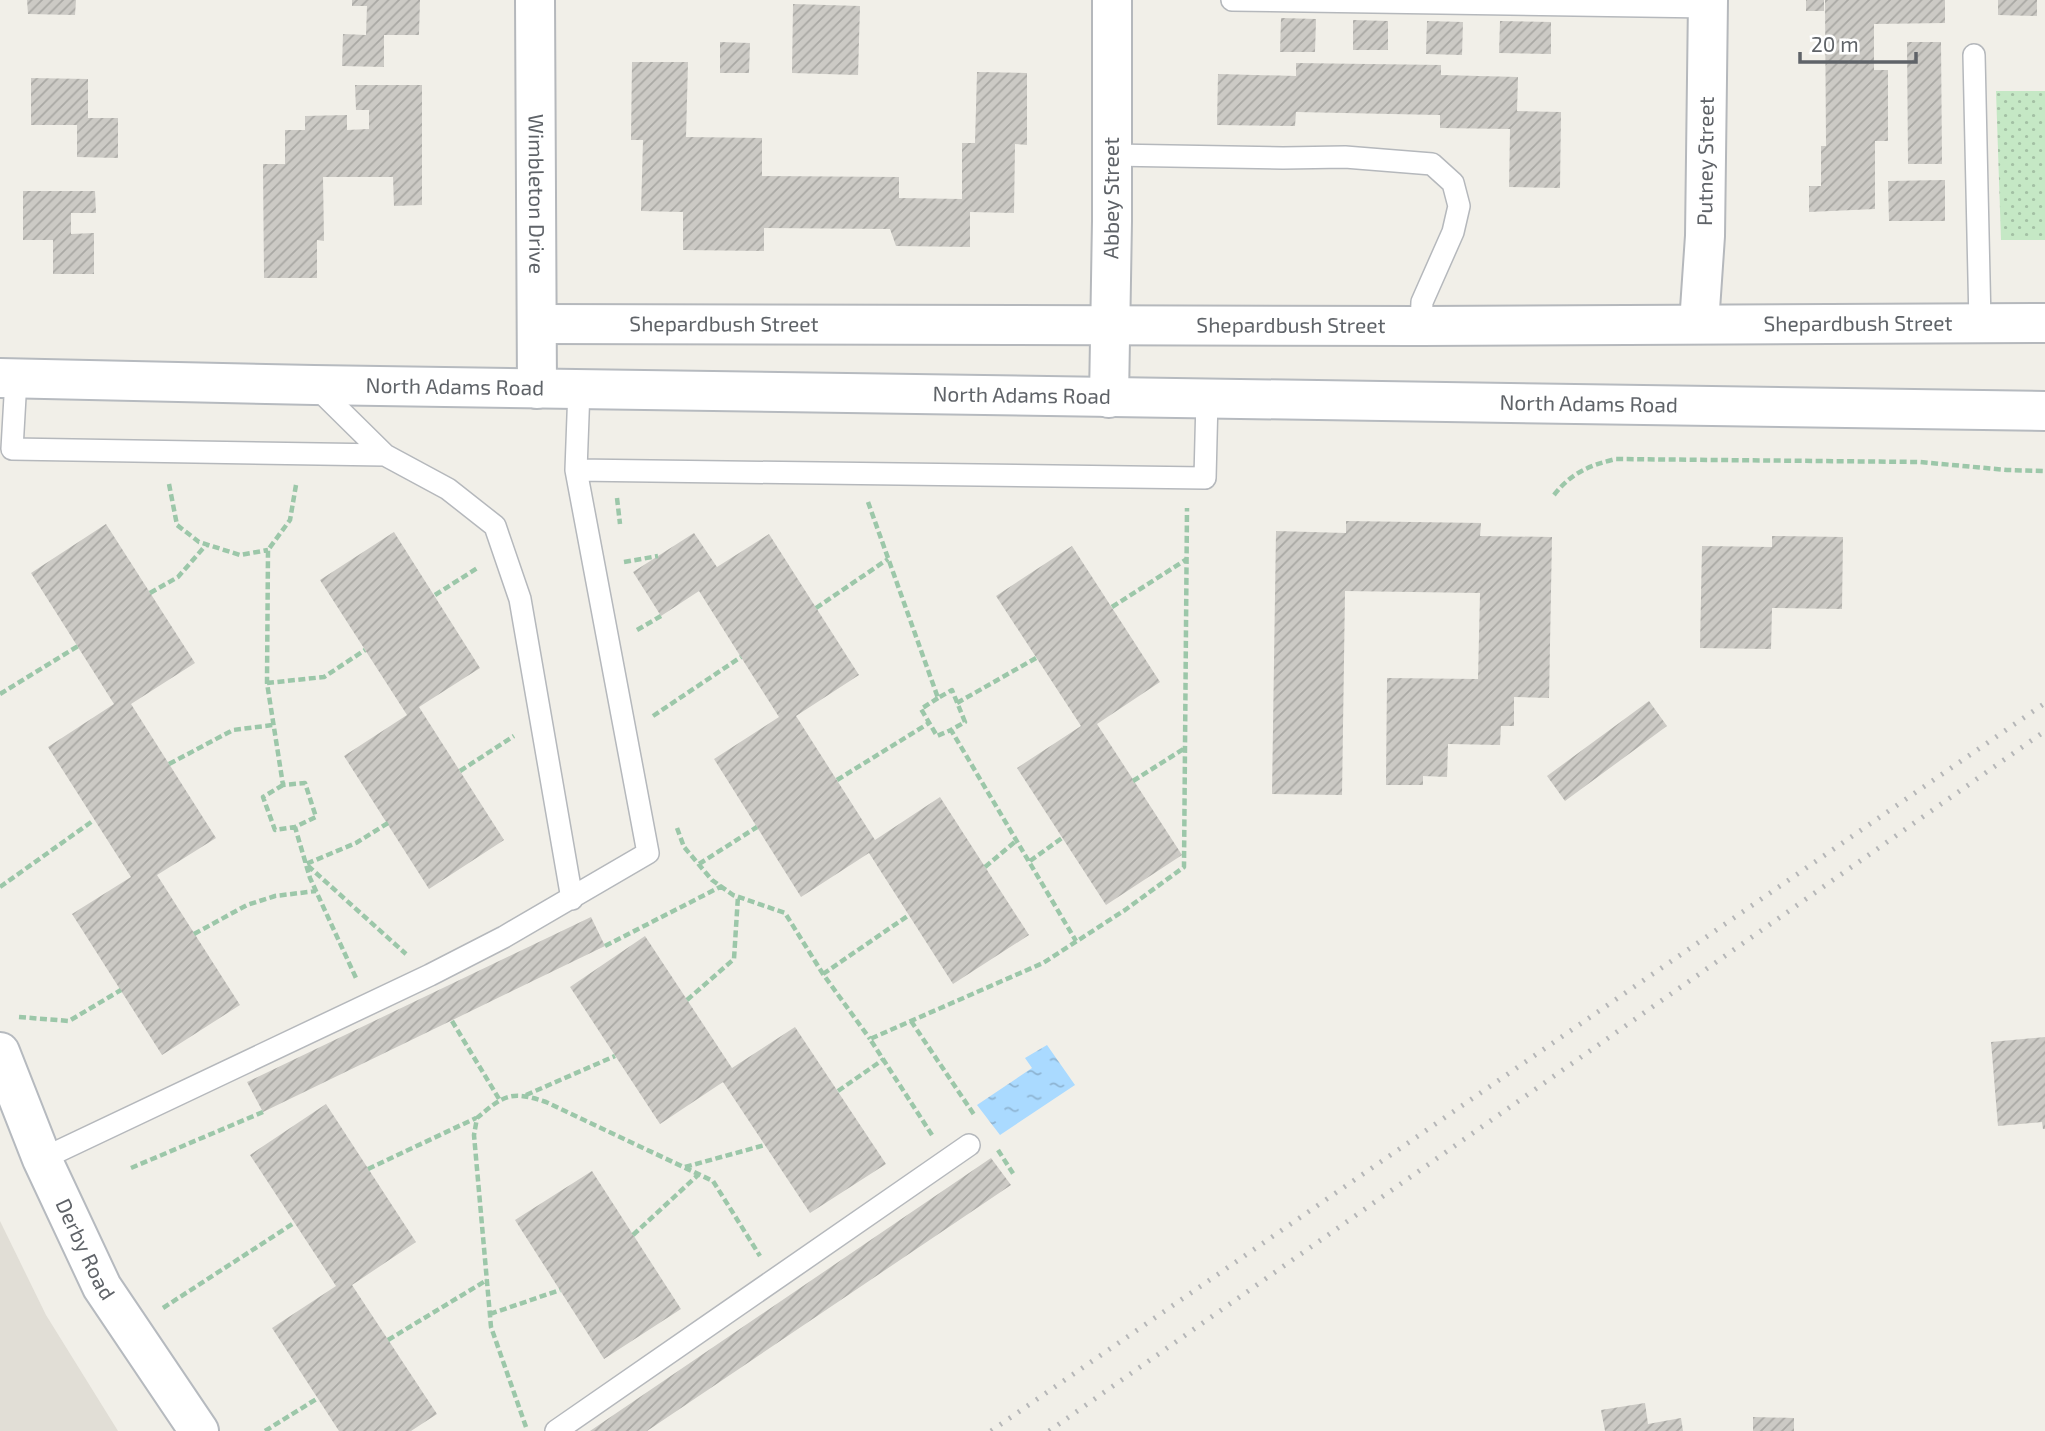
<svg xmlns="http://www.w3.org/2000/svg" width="2045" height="1431" font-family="'Exo 2',sans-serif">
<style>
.education{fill:#e1ded6}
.park{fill:url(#park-dots)}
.water{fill:url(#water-ripples)}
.building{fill:url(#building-hatch)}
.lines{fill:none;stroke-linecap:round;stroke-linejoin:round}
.lane-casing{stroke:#b5b8bc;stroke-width:24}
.street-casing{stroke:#b5b8bc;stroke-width:42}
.secondary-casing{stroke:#b6babf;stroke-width:42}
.path{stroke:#9cc7a9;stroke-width:4.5;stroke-dasharray:7 3.5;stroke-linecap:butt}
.lane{stroke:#fff;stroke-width:21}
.street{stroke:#fff;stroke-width:38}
.secondary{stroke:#fff;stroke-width:38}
.rail{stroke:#b6b7b8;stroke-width:5;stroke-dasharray:2 9;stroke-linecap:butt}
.labels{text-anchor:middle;stroke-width:5;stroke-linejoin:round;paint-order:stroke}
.street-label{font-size:21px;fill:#5f6368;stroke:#fff}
</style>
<defs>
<pattern id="park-dots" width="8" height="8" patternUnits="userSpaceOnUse" patternTransform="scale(1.75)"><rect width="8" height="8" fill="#c5e8c5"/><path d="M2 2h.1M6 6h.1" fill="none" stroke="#a3c0a4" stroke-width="1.8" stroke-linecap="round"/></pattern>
<pattern id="water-ripples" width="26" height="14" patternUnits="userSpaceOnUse" patternTransform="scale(1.75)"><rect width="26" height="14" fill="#aadaff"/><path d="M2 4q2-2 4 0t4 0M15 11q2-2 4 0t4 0" fill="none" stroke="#8eb4d2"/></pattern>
<pattern id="building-hatch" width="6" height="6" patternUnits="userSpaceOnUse" patternTransform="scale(1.75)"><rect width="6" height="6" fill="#cccac5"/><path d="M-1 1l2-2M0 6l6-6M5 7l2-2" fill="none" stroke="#a9a8a4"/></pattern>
</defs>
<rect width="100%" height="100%" fill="#f1efe8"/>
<!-- education -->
<path class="education" d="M0,1221l46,94 72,116h-118z"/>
<!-- park -->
<path class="park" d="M1996,91h49v149h-44z"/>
<!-- water -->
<path class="water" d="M1047,1045l28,40 -75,50 -23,-30 55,-37 -7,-10z"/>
<!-- building -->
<path class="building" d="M27,0h49l-1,15 -47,-1z
M352,0h68l-1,35h-35v32l-42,-1 1,-32 23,1 1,-29h-15z
M1806,0h18v11h-18z
M1825,0h120v23l-71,1v46h14v71h-13v68l-66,3v-26h12v-40h5z
M1998,0h39v16l-39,-1z
M793,4l67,2 -2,69 -66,-2z
M1281,18l35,1 -1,33h-35z
M1353,20l35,1v29h-35z
M1427,21l36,1 -1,33 -36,-1z
M1500,21l51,1v32l-52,-1z
M720,42l30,1 -1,30h-29z
M1907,42h34l1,122h-34z
M632,62h56l-2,75 76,1v38l137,1v21l63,1v-56h13l2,-71 50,1v72l-12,-1 -1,69 -44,-1v35l-74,-1 -6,-17 -126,-1v23l-81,-1v-38l-42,-1 2,-71h-12z
M1296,63l145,2v10l77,2 -1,34 44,1 -1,76 -51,-1 1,-58 -70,-1v-13l-144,-3 -1,14 -78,-1 1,-51 78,2z
M31,78l57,1v39h30v40l-41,-1v-32h-46z
M355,85h67v120l-28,1 -1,-29h-70l1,64 -7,-1v38h-53l-1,-114h22v-34h20v-14l42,-1v15l22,-1v-19h-13z
M1945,180v41h-56l-1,-40z
M23,191h72l1,22h-25v21l23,-1v41h-41v-34h-30z
M1346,521l135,2 -1,13 72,1 -3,161 -35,-1v29h-13l-1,19 -52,-1 -1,33 -24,-1v9h-37l1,-107 91,1 2,-86 -135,-2 -3,204 -70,-1 4,-263 70,2z
M106,524l89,139 -64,41 85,134 -59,37 83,130 -78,50 -90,-141 59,-37 -83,-130 66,-43 -83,-131z
M394,532l86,136 -61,39 85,133 -75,49 -85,-133 63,-41 -87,-135z
M694,533l23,34 52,-33 90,141 -63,41 79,124 65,-43 89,138 -76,49 -84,-131 -68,44 -87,-138 65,-42 -80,-126 -38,25 -28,-44z
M1772,536l71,1 -1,72 -70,-1 -1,41 -71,-1 2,-102 70,1z
M1072,546l88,136 -63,42 85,131 -76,50 -89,-137 64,-42 -85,-130z
M1649,701l18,25 -102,75 -18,-25z
M591,917l14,29 -342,166 -16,-30z
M645,936l87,132 63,-41 91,137 -76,49 -87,-131 -63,42 -90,-137z
M2045,1037v92h-2l-1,-7 -44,4 -7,-84z
M326,1104l90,138 -64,43 85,129 -26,17h-72l-67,-103 64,-42 -86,-131z
M991,1158l20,27 -364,246h-57z
M592,1171l89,138 -77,50 -89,-139z
M1645,1403l3,21 33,-6 2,13h-78l-4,-21z
M1753,1417l41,1v13h-41z"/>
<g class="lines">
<defs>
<path id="lane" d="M1232,0l476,7
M1974,55l6,268
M1112,155l171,3 62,-1 87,7 21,19 6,23 -6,26 -31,70 -1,24
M16,379l-4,70 373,6
M314,385l71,70 63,34 47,37 25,73 52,300
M576,470l629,8 2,-79
M42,1159l388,-184 74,-38 144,-84 -72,-383 3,-81
M556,1431l413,-286"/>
<g id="street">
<path id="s1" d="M535,0l2,389"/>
<path id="s2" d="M537,324l884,2 624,-3"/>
<path id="s3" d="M1699,324l6,-88 3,-236"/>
<path id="s4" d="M1109,398l3,-177v-221"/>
</g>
<g id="secondary">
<path id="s5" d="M0,378l314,7 1731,26"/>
<path id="s6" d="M0,1052l42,107 60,128 97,144"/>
</g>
</defs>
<!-- lane casing -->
<use href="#lane" class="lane-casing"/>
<!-- street casing -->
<use href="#street" class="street-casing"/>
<!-- secondary casing -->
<use href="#secondary" class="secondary-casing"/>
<!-- path -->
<path class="path" d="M169,484l8,41 22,17 41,13 28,-5
M296,485l-6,35 -22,30 -1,133 16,102 22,-2 11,34 -21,10 15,51 46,100
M1554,495c17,-22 36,-30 62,-36l304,3 87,8 38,1
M617,498l3,26
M868,502l70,196 14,-8 13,32 -14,8 125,211
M624,562l34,-6
M150,593l28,-16 28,-32
M435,595l44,-28
M1112,607l75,-48
M816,608l72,-49
M637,630l24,-14
M267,683l57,-6 41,-27
M0,694l78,-48
M938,698l-17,11 16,27 14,-6
M957,703l79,-45
M653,716l88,-59
M169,764l64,-34 40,-5
M460,771l54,-35
M837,780l92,-57
M1133,781l52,-33
M283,785l-20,12 12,33 20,-3
M388,823l-32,20 -50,21 100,90
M677,828l7,19 28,33 21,15 52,18 38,61 47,65
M1030,861l32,-23
M699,864l58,-37
M985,867l32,-27
M0,887l94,-67
M194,934l53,-29 28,-9 41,-5
M605,946l117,-60
M823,974l86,-59
M687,1000l47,-41 4,-63
M19,1017l50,4 52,-31
M452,1021l47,78
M911,1021l64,95
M838,1091l46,-32
M526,1095l89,-39
M932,1135l-62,-96 173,-76 82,-53 59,-43 3,-359
M998,1150l16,25
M685,1167l80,-22
M131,1168l132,-56
M368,1169l108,-51
M633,1235l66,-61
M163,1308l131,-85
M490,1314l70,-24
M388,1340l99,-60
M526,1427l-35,-100 -17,-192 3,-17c27,-23 34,-28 69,-16l167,79 47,75
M265,1431l53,-33"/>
<!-- lane -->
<use href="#lane" class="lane"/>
<!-- street -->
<use href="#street" class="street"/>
<!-- secondary -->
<use href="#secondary" class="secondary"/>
<!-- rail -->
<path class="rail" d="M991,1431l1054,-728
M1049,1431l996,-700"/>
</g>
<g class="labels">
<!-- street labels -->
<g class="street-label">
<text dy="7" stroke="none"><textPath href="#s3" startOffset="163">Putney Street</textPath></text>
<text dy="7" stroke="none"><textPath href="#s1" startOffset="194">Wimbleton Drive</textPath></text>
<text dy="7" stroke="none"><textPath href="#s4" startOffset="200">Abbey Street</textPath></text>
<text dy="7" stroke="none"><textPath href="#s2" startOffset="187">Shepardbush Street</textPath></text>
<text dy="7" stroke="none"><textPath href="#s2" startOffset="1321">Shepardbush Street</textPath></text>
<text dy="7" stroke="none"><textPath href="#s2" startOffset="754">Shepardbush Street</textPath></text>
<text dy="7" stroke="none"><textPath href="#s5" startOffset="455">North Adams Road</textPath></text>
<text dy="7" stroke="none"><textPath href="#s5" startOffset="1022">North Adams Road</textPath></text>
<text dy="7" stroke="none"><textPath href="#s5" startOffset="1589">North Adams Road</textPath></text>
<text dy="7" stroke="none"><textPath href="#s6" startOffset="215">Derby Road</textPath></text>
</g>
</g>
<!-- scale -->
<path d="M1800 52v10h116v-10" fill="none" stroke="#5f6368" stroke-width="3.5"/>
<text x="1811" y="52" font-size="21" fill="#5f6368" stroke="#ffffff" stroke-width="5" paint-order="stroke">20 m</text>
</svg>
